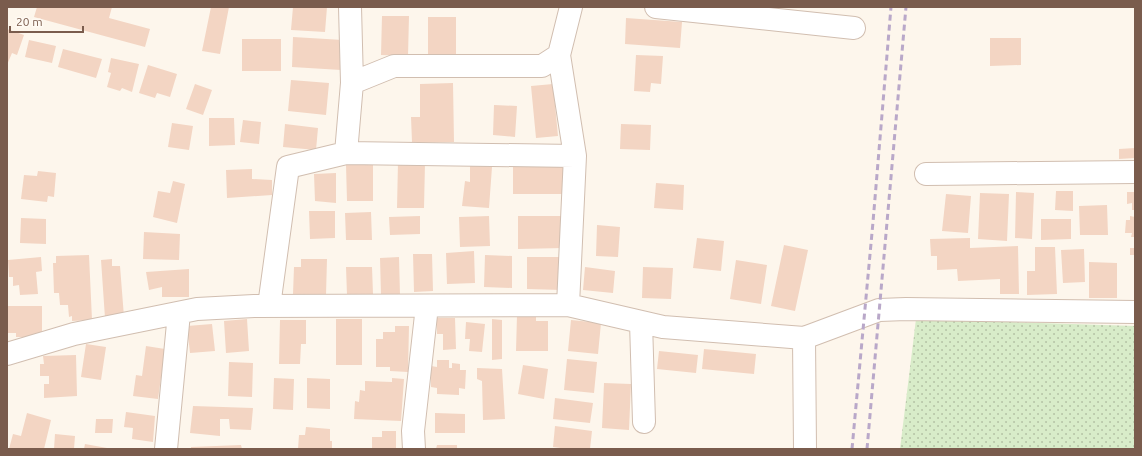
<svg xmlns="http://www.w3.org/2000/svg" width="1142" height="456" font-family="Ubuntu,sans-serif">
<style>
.grass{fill:url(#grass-dots)}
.building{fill:#f3d5c3}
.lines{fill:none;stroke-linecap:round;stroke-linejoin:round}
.minor-casing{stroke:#d1beb0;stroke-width:24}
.minor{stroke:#fff;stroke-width:22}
.rail{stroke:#b9a8c9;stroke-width:3;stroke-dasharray:6 4;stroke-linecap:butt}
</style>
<defs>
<pattern id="grass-dots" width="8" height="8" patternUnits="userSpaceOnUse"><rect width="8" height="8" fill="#d8ecc9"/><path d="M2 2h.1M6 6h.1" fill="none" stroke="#b4c2a5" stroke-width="1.8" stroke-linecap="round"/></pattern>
</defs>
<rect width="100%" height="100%" fill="#fdf6ec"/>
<!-- grass -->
<path class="grass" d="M916,319l219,7v123h-235z"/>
<!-- building -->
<path class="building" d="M37,7h75l-3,11 41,11 -5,18 -111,-30z
M211,7h18l-9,47 -18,-3z
M293,7h34l-2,25 -34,-2z
M382,16h27l-1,40 -27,-1z
M428,17h28v40l-28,-1z
M626,18l56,4 -2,26 -55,-4z
M7,29l17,6 -7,20 -5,-2 -5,12z
M293,37l50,3 -2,30 -49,-3z
M990,38h31v27l-31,1z
M242,39h39v32h-39z
M29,40l27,6 -4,17 -27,-6z
M63,49l39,10 -6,19 -38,-11z
M636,55l27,1 -2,28 -10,-1 -1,9 -16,-1z
M111,58l28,6 -7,28 -10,-4 -2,3 -13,-4 4,-14 -3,-1z
M148,65l29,9 -7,23 -13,-4 -2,5 -16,-5z
M291,80l38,3 -3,32 -38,-4z
M453,83l1,59h-42l-1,-25h9v-33z
M195,84l17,6 -9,25 -17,-6z
M553,84l5,52 -22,2 -5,-52z
M494,105l23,1 -2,31 -22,-2z
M209,118h25l1,27 -26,1z
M243,120l18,2 -2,22 -19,-2z
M172,123l21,3 -4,24 -21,-3z
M285,124l33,4 -2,22 -33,-3z
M621,124l30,1 -1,25 -30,-1z
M1135,148v10l-16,1v-10z
M398,162l27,1 -1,45h-27z
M470,164l22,3 -3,41 -27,-2 3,-25 5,1z
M513,164h50v30h-50z
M346,165h27v36h-26z
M252,169v10l20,1v15l-45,3 -1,-28z
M38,171l18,2 -2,24 -6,-1 -1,6 -26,-3 3,-24 13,1z
M336,173v30l-21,-2 -1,-27z
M173,181l12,3 -8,39 -24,-6 5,-26 12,2z
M656,183l28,2 -1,25 -29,-2z
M1056,191h17v20l-18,-1z
M1016,192l18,1 -2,46 -17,-1z
M1127,192h8v18h-3v-7l-5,1z
M980,193l29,1 -2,47 -29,-2z
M946,194l25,2 -3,37 -26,-2z
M1107,205l1,30h-28l-1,-29z
M309,211h26v27l-25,1z
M371,212l1,28h-26l-1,-27z
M420,216v18l-30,1 -1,-18z
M489,216l1,30 -30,1 -1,-30z
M518,216h44l1,32 -45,1z
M1130,216l5,1v20h-4l1,-4h-7l1,-13h4z
M21,218l25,1v25l-26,-1z
M1041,219h30v20l-30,1z
M597,225l23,2 -2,30 -22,-1z
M144,232l36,2 -1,26 -36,-1z
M697,238l27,3 -3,30 -28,-3z
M970,238v10l48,-2 1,48h-19v-15l-42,2 -1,-12 -20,1v-14h-6l-1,-17z
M784,245l24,5 -13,61 -24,-5z
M1035,247h20l2,47 -30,1v-24h8z
M1130,248h5v7h-5z
M1084,249l1,33 -22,1 -2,-33z
M474,251l1,32 -28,1 -1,-31z
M413,254h19l1,37 -19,1z
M89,255l3,65 -20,1v-5l-3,1 -1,-12h-8l-1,-12h-5l-1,-30h3v-7z
M485,255l27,1v32l-28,-1z
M41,257l1,14 -6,1 2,22 -18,1 -1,-10 -6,1v-9h-4l-1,-17z
M399,257l1,38h-19l-1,-37z
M527,257h35v33l-35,-1z
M112,259v7h8l4,51 -19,1 -4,-58z
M301,259h26l-1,36 -33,-1 1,-27h7z
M736,260l31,5 -6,39 -31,-5z
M1089,262l28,1v35h-28z
M346,267h26l1,27 -26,1z
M585,267l30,4 -2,22 -30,-3z
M643,267l30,1 -2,31 -29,-1z
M189,269v28h-27v-10l-13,3 -3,-18z
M7,306h35v31h-26v-4h-8z
M517,315h19v6h12v30h-32z
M437,318h18l1,31 -13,1v-16h-6z
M247,319l2,32 -23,2 -2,-32z
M336,319h26v46h-26z
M492,319l10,1v39l-10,1z
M280,320h26v24h-5l-1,20h-21z
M571,320l30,3 -3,31 -30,-3z
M466,322l19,2 -3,28 -13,-1 1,-12h-5z
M212,324l3,27 -25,2 -3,-27z
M395,326h14l-1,46 -18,-1v-4h-14v-28h7v-7h12z
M86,344l20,3 -5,33 -20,-3z
M146,346l19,3 -7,50 -25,-3 3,-21 6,1z
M704,349l52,5 -2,20 -52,-5z
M659,351l39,4 -2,18 -39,-4z
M76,355l1,41 -33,2v-14h5v-8h-9v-12h4l-1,-8z
M567,359l30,3 -3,31 -30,-3z
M437,360h12v8h3v-5l8,1v6h6l-1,19 -6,-1v7l-22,-1v-6l-6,-1v-21l6,1z
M229,362l24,1 -1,34 -24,-1z
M523,365l25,4 -4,30 -26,-5z
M477,368l25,1 3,50 -22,1 -1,-39 -5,-2z
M274,378l20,1 -1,31 -20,-1z
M307,378l23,1v30l-23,-1z
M392,378l12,1 -3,42 -47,-2 1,-18 4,1 1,-12 5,1v-10l27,1z
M604,383l27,1 -2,46 -27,-2z
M555,398l38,5 -3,20 -37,-4z
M193,406l60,2 -2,22 -21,-1 -1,-10h-9v17l-30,-3z
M126,412l29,4 -2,26 -21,-3 1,-11 -9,-1z
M27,413l24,7 -7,29h-35l4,-15 8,2z
M435,413l30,1v19h-30z
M96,419h17l-1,14h-17z
M555,426l37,5 -2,18h-22l-15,-2z
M306,427l24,2v12h2v8h-34l1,-14h6z
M382,431h14v18h-24v-12h10z
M55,434l20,2 -1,13h-20z
M85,444l22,4v1h-23z
M241,445l1,4h-51v-2z
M437,445h20v4h-21z"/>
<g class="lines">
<defs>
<path id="minor" d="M656,7l198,21
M352,83l42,-17h148l17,-11 12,-48
M346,153l6,-70 -2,-76
M926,174l209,-2
M568,305l7,-149
M269,306l19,-139 58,-14 229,3 -16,-101
M641,322l3,100
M804,338l1,111
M7,354l67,-20 123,-25 57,-3 314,-1 95,22 141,11 75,-28 27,-1 229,3
M166,449l13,-136
M414,449l-1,-18 14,-125"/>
</defs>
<!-- minor casing -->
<use href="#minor" class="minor-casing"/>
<!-- minor -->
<use href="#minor" class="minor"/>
<!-- rail -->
<path class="rail" d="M852,449l21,-227 18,-215
M867,449l39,-442"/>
</g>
<!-- border -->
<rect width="1142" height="456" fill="none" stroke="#7a5c4d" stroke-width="16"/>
<!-- scale -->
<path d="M10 26v6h73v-6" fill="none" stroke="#7a5c4d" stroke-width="2"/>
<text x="16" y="26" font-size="12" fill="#7a5c4d" stroke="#fffaf3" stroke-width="3" paint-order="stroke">20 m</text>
</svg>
